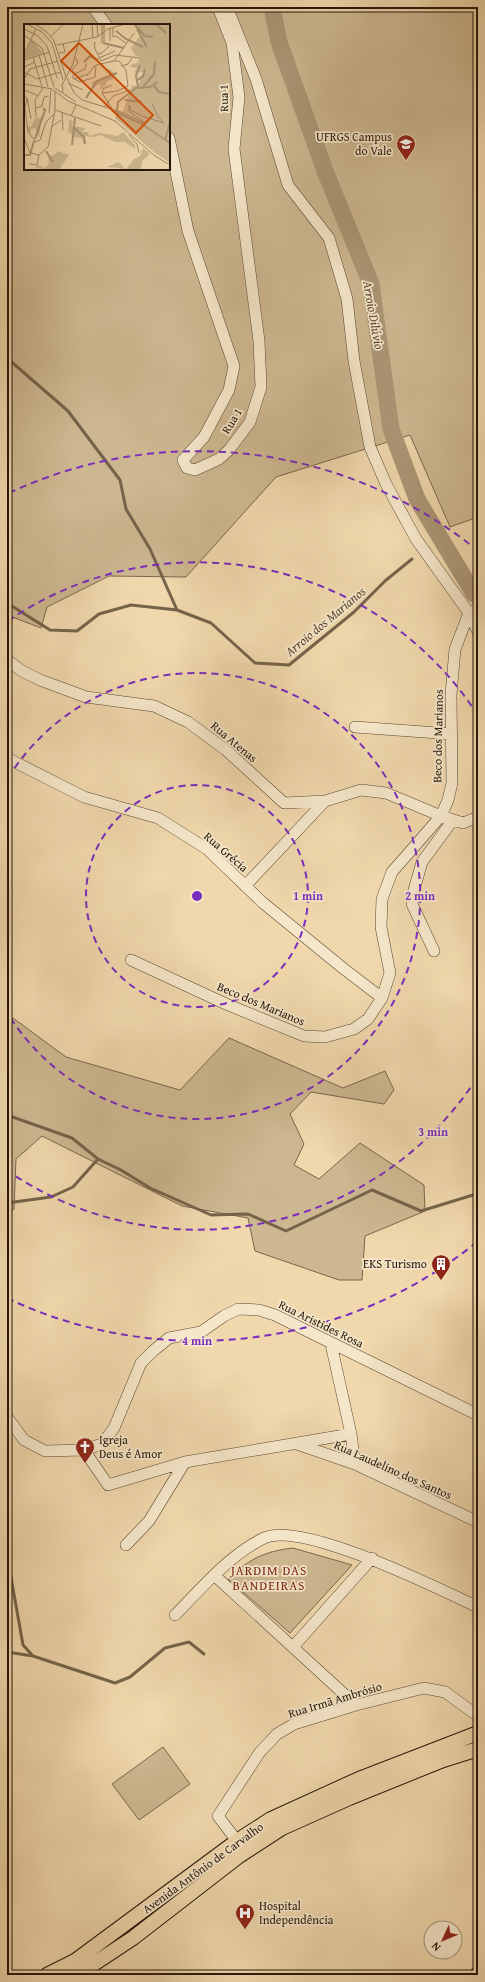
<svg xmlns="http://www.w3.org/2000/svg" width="485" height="1982" font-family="'Gentium Book Plus',serif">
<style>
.green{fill:#cdb790;stroke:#79664d;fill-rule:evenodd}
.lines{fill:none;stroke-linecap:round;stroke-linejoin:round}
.stream{stroke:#75634a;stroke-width:3}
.river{stroke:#ab9675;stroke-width:17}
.minor-casing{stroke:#584632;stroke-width:12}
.major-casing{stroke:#25160a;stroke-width:16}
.minor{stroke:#f5e6c9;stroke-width:11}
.major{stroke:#f0d8ac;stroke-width:14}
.ring{fill:none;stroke:#7b2cbf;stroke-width:2;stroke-dasharray:7 5}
.labels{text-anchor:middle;stroke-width:3.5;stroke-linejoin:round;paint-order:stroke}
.street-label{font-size:12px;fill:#25160a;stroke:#f5e6c9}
.poi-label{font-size:12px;fill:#25160a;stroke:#f5e6c9;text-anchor:end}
.water-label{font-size:13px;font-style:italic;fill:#5b4935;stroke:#f5e6c9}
.neighbourhood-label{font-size:13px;letter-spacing:1px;fill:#7a1f14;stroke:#f5e6c9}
.inset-river{fill:none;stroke:#ab9675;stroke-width:2}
.inset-road{fill:none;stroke:#9f8a6b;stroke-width:1}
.view{fill:#d4520c;fill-opacity:0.15;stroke:#d4520c;stroke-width:2}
.inset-edge{fill:none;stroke:#25160a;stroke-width:2}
.centre{fill:#7b2cbf;stroke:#f5e6c9;stroke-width:2}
.ring-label{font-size:12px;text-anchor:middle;font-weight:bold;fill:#7b2cbf;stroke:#f5e6c9;stroke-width:3.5;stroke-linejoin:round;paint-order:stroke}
</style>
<rect width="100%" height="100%" fill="#f0d8ac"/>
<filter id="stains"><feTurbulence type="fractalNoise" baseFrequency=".005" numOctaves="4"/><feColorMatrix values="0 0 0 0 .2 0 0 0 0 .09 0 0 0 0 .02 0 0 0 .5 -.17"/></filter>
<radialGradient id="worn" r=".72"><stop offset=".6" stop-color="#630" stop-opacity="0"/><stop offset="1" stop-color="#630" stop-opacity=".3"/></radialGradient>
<!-- green -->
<path class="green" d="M7,7h471v510l-28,10 -40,-92 -134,42 -90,100 -77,-1 -62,31 -6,21 -34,-13zM25,25h144v144h-144z
M13,1018l53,39 114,33 49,-52 114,50 42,-17 9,19 -10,14 -73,-12 -21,22 14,30 -10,21 25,14 41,-36 64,42 1,26 -60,25 -3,44h-23l-84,-29 -7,-33 -66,-12 -140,-70 -26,23 -2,50 -7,7v-194z
M293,1548l59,17 -62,68 -62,-54c20,-20 38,-28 65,-31z
M163,1747l27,37 -51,36 -27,-36z"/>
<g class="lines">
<!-- stream -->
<path class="stream" d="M7,358l61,53 52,69 6,29 24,40 27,61
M7,603l43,27 27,1 22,-17 32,-9 46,5 34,13 44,40 34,2 65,-53 31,-31 27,-22
M7,1115l65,23 26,21 23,11 29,18 61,27 37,-1 38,17 86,-41 49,21 52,-16 5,1
M7,1203l44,-6 22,-10 25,-28
M7,1555l16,90 10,11 82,27 15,-6 35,-29 24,-6 15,12
M7,1652l26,4"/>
<!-- river -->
<path class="river" d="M272,7l7,35 46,129 46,113 20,145 26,70 57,95"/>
<defs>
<path id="minor" d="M93,7l13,18
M227,7l29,72 32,106 41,53 18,61 7,62 16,86 16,37 30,55 53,74 9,19
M169,138l19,93 46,135 -5,24 -25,47 -21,23 4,8 8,2 24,-11 10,-9 21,-28 11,-35 -2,-46 -25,-192 5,-52 -7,-54 -14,-36
M7,660l15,11 18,9 46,17 68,9 34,16 38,28 58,53 41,-2 36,-11 25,3 55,23 22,7 15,-6
M355,727l97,7
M7,758l77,39 74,21 49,31 55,53 82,67 38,29
M245,886l80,-85
M434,951l-22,-47 2,-14 8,-28 31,-42
M131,960l95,44 78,32 21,1 29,-8 14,-10 14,-21 8,-25 -9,-46 1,-28 10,-27 49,-56 7,-16 4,-17 -1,-88 4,-46 14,-36 9,-4
M331,1344l20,90 4,30
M7,1417l17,23 21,11 39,-1 18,-6 12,-16 27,-65 12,-12 16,-13 32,-6 23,-16 14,-7 21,1 16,5 203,100
M297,1444l58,20 123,58
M84,1450l24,35 77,-23 166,-28
M126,1545l23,-24 36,-59
M214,1575l142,130
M175,1615c27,-27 54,-60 89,-77 38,-18 175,51 214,69
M293,1647l79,-89
M237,1841l-19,-25 42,-64 17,-18 17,-10 62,-19 68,-17 21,4 33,24"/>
<path id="major" d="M47,1975l28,-14 162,-120 34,-22 88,-40 119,-46
M77,1975l56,-37 106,-82 43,-28 67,-30 94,-38 35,-11
M477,1975l1,-1"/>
</defs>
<!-- minor casing -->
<use href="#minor" class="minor-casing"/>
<!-- major casing -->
<use href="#major" class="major-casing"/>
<!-- minor -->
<use href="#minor" class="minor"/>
<!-- major -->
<use href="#major" class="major"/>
</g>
<!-- distance rings -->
<g class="ring">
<circle cx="197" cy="896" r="111"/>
<path d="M8 778A223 223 0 1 1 8 1014"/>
<path d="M477 1078A334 334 0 0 1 8 1171M8 621A334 334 0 0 1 477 714"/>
<path d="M477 1242A445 445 0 0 1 9 1299M9 493A445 445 0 0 1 477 550"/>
</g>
<!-- icons -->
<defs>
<symbol id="university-pin" viewBox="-11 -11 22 30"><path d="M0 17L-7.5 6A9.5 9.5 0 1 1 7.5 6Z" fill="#8f2418" stroke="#f5e6c9"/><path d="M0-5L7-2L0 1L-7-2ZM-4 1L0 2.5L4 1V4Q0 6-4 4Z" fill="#fff"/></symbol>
<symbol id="building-pin" viewBox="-11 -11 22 30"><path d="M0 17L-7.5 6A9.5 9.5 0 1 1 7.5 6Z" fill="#8f2418" stroke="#f5e6c9"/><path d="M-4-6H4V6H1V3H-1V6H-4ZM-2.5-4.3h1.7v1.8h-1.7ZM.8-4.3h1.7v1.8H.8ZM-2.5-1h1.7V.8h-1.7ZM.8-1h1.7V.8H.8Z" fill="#fff"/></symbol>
<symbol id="church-pin" viewBox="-11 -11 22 30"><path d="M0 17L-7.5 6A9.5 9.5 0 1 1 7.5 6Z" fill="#8f2418" stroke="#f5e6c9"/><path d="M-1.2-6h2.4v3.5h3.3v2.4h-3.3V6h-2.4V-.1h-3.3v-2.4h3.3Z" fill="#fff"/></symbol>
<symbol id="hospital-pin" viewBox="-11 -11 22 30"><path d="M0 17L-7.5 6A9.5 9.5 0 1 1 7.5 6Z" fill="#8f2418" stroke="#f5e6c9"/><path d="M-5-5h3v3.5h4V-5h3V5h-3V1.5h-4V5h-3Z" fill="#fff"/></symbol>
</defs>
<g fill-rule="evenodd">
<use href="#university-pin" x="395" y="133" width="22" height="30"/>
<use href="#building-pin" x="430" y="1253" width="22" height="30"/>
<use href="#church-pin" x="74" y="1436" width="22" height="30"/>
<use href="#hospital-pin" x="234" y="1902" width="22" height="30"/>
</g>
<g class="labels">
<!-- street labels -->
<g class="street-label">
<text transform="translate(224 98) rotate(-91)" y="4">Rua 1</text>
<text transform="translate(232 421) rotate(-59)" y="4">Rua 1</text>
<text transform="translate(438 736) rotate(-89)" y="4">Beco dos Marianos</text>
<text transform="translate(234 742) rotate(40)" y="4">Rua Atenas</text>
<text transform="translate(226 852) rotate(41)" y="4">Rua Grécia</text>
<text transform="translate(261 1004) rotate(23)" y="4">Beco dos Marianos</text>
<text transform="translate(321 1324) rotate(26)" y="4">Rua Aristides Rosa</text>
<text transform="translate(393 1470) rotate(24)" y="4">Rua Laudelino dos Santos</text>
<text transform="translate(335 1700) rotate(-17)" y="4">Rua Irmã Ambrósio</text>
<text transform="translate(203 1868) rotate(-36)" y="4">Avenida Antônio de Carvalho</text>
</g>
<!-- poi labels -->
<g class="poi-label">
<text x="392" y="141">UFRGS Campus<tspan x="392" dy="14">do Vale</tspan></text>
<text x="427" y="1268">EKS Turismo</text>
<text x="99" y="1444" text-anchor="start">Igreja<tspan x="99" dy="14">Deus é Amor</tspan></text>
<text x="259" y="1910" text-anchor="start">Hospital<tspan x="259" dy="14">Independência</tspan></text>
</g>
<!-- water labels -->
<g class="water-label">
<text transform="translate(374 315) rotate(80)" y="5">Arroio Dilúvio</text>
<text transform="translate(325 621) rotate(-40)" y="5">Arroio dos Marianos</text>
</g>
<!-- neighbourhood labels -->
<g class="neighbourhood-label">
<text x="269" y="1575">JARDIM DAS<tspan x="269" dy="15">BANDEIRAS</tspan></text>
</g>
</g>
<!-- overview -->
<g transform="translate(24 24)">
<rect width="146" height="146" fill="#f0d8ac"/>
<path d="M114,0h32v139l-16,-11 -39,-34 2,-5 5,1 10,-28 6,-1 2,-3 -1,-5 6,-5 -11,1 3,-5 -7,-1 2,-3 6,-1 2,-6 -5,-2 -4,-7 9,-12 -3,-8zM7,15l12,14 -19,6v-4zM84,45l6,3 1,6 -9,4v4l-7,4 2,-4 -2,-2 -6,4 -1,-6 17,-7zM19,91h3l-5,4 -2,19 -4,-10 -4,1 -1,6 -3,-8h4l4,-9h5zM45,96l4,1 -1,5 14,2 -4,4h6l1,4 11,-3 18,3 5,-4 12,13v4l-10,-7h-10l-15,-7 -7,2 -9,-1 2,6 -3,1 -1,-5 -10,-1 -1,-4 -3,-1zM119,124l7,6 -8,7 -1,9 -34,-3 11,-5 8,7 8,-10 6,-3zM34,127l11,4 -10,15 -24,-2 3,-3 7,3 4,-5 -1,-7 6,-1z" fill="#cdb790"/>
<path class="inset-river" d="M110,0l11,12 8,1M132,0l10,9M113,5l10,18M92,7l10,8 17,8M79,19l21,5M60,38l6,-6 8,4M113,56l6,-3 2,-8M114,62l-2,-10 4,-11M130,62l5,6 11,2M119,63l11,-13 1,-13M62,74l11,-17 20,-8M101,76l17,2M93,86l1,-8 18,-14 14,-1 8,-5M90,87l28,13 28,19M49,103l11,10 1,7M11,115l10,-29 -2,-2M141,117l5,-19M48,121l3,-27M22,127l7,11M0,131h6l4,-14"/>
<path class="inset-road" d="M3,0l15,8 10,11 11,37M11,0l12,8 7,9 12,36M68,0l1,14M73,0l1,13M80,0v18M86,4v13M89,4v9l3,-1 11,8M0,5l14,7 9,10 10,32M0,11l18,13 12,39M27,12l13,-12M72,19h-2l1,6 6,12M78,19v-19M33,21l40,-8 11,-8 17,-5M35,29l6,-1 -2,-8M74,29l3,1 8,-8M0,30l12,-25M15,31l9,32M9,33l9,30M75,34l16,-7M0,36l26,-8M77,37l14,-6 25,3M62,39l-1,6 -12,6v3l7,4 15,-5 1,-12 18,-4 20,-28M97,42l7,-2 4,-6M0,43l11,-5M47,47l7,-8 -3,-6M0,48l13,7M63,52l8,-11M43,54l7,15 8,7 39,12 25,12 -17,-13v-6l2,5 11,6 22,7 -6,-6 -6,-14M0,55l6,-10 28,-8M13,55l24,-7M50,55l14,-5M44,59l15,7M0,60l28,5 16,12 47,20 40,35 15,9M31,64l21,14M0,66l15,6M39,68l-1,-7 11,-21 10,-40M78,69l15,-2 11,-5 -2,-16 -7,-9h-5M78,69l11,17M78,69l1,-4 9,-4M0,72l3,2 -2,10 3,24 8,10 4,-2 6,-18 8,-8M3,74l4,21M80,83l9,-11 17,-6M12,84l6,-2 2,-9 5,-1M31,86l46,16M38,88l1,18M25,89l2,-23M47,92l5,-11M12,93l-1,-17 8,-12M27,103l10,-7M105,111l8,9 2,9M0,114l6,15 9,2M5,140l8,1 2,-10 9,-8 7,-37v-19"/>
<path class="view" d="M55,19l74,72 -17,18 -75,-72z"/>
<rect width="146" height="146" class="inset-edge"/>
</g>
<circle cx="197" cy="896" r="6" class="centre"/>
<g class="ring-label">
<text x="308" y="900">1 min</text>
<text x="420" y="900">2 min</text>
<text x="433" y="1136">3 min</text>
<text x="197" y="1345">4 min</text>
</g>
<!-- margin -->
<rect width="485" height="1982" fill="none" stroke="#f0d8ac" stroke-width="24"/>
<rect x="8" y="8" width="469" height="1966" fill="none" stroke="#25160a" stroke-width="2"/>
<rect x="12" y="12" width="461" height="1958" fill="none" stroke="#25160a"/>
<!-- north arrow -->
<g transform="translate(443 1940) rotate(226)"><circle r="19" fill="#f5e6c9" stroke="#a2937d"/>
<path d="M0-3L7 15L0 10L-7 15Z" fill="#8f2418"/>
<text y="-6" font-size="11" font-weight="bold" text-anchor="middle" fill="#25160a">N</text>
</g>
<rect width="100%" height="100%" filter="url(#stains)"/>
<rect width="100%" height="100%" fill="url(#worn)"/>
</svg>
